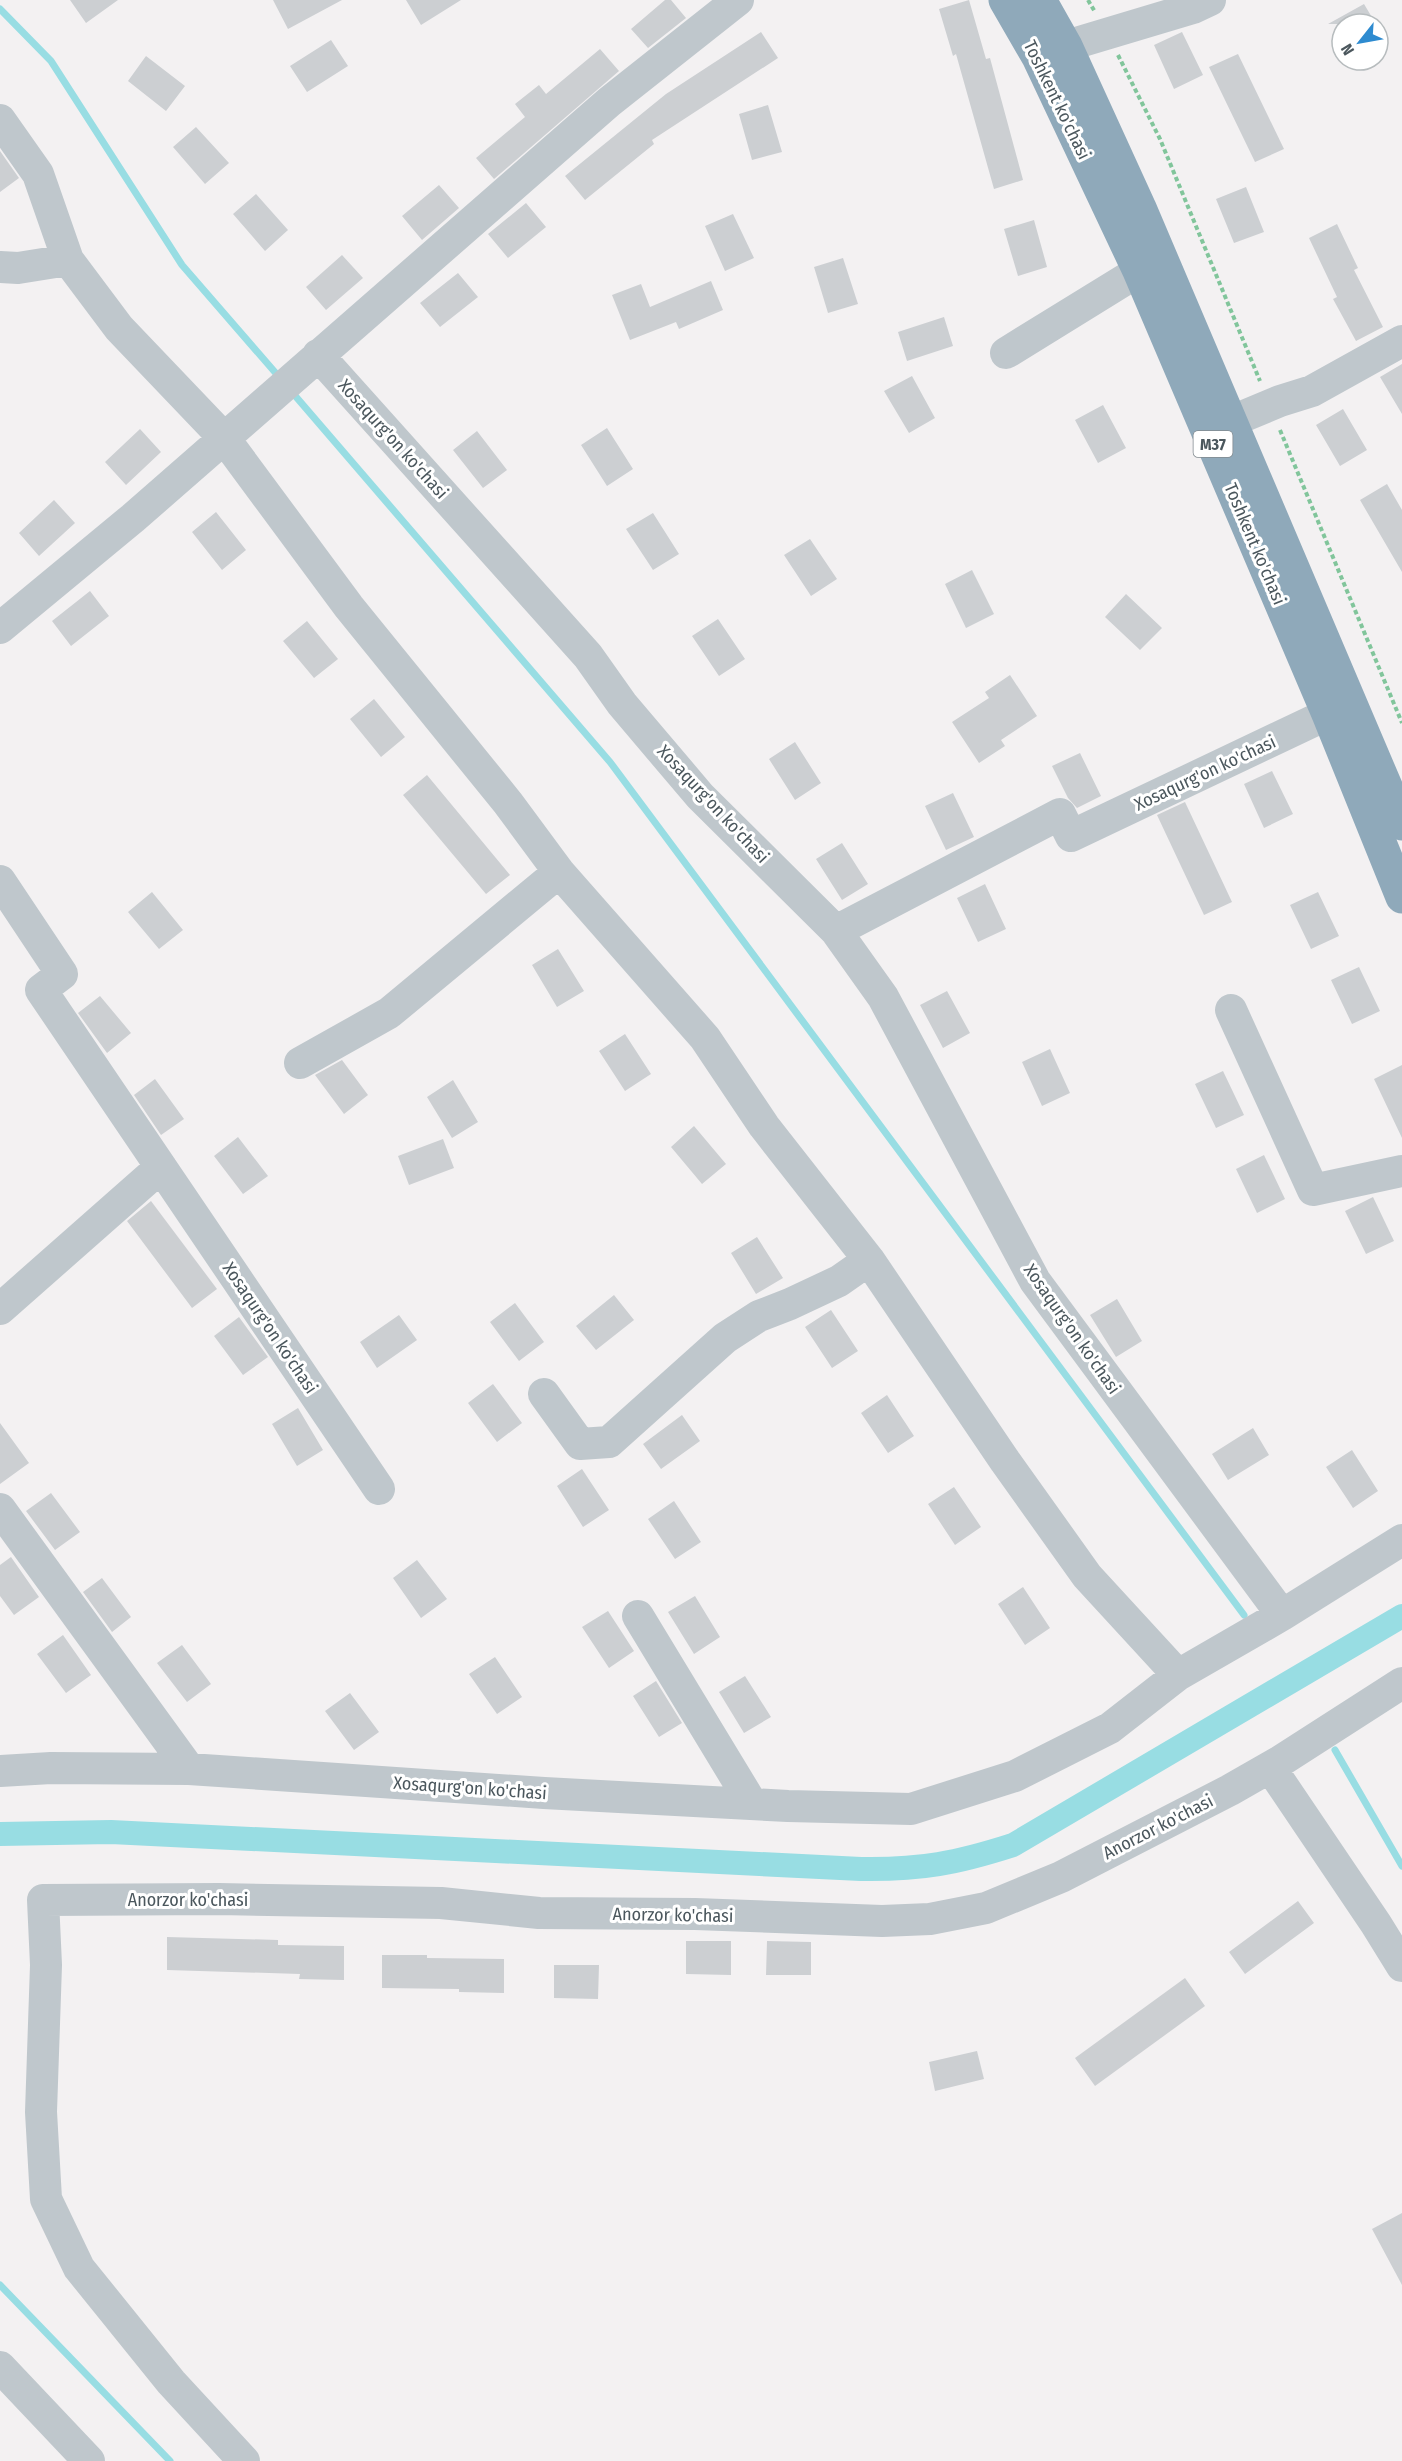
<svg xmlns="http://www.w3.org/2000/svg" width="1402" height="2461" font-family="'Fira Sans Condensed',sans-serif">
<style>
.lines{fill:none;stroke-linecap:round;stroke-linejoin:round}
.stream{stroke:#98dde3;stroke-width:7}
.canal{stroke:#98dde3;stroke-width:24}
.building{fill:#cccfd2}
.path{stroke:#81c59b;stroke-width:4;stroke-dasharray:4.5 3;stroke-linecap:butt}
.minor{stroke:#bfc7cc;stroke-width:32}
.highway{stroke:#8fa9ba;stroke-width:33}
.labels{text-anchor:middle;stroke-width:6;stroke-linejoin:round;paint-order:stroke}
.shield{fill:#fff;stroke:#81898e;stroke-width:1.5}
.shield-label{font-size:16px;font-weight:bold;fill:#4b575d}
.street-label{font-size:18px;fill:#4b575d;stroke:#fff}
</style>
<rect width="100%" height="100%" fill="#f3f1f2"/>
<g class="lines">
<!-- stream -->
<path class="stream" d="M0,9l51,52 131,204 98,113
M291,391l319,371 634,853
M1335,1750l67,116
M0,2285l170,176"/>
<!-- canal -->
<path class="canal" d="M0,1834l111,-2 750,37c60,1 96,-6 152,-24l389,-229"/>
</g>
<!-- building -->
<path class="building" d="M70,0h48l-32,23z
M273,0h69l-54,29z
M406,0h55l-40,25z
M665,0h6l15,18 -38,30 -17,-19z
M969,0l17,59 4,-1 33,122 -29,9 -38,-135 -3,2 -14,-47z
M1364,4l12,20h-48z
M761,32l17,26 -126,82 2,4 -69,56 -20,-24 101,-82z
M1182,32l21,43 -29,14 -20,-44z
M331,40l17,26 -41,26 -17,-26z
M600,49l19,22 -125,108 -18,-21 49,-41 -10,-13 24,-19 7,9z
M1238,54l46,95 -29,13 -46,-95z
M146,56l39,30 -19,25 -38,-30z
M768,105l14,47 -30,8 -13,-46z
M196,127l33,36 -24,21 -32,-37z
M0,151l19,27 -19,14z
M439,185l20,23 -37,32 -20,-24z
M1246,187l18,45 -30,11 -18,-44z
M256,194l32,36 -23,21 -32,-37z
M526,203l20,24 -38,31 -20,-24z
M733,214l21,44 -29,13 -20,-45z
M1034,220l13,47 -29,9 -14,-47z
M1337,224l21,44 -4,2 29,57 -27,14 -23,-42 4,-2 -28,-59z
M342,255l21,23 -37,32 -20,-23z
M843,258l15,46 -30,9 -14,-46z
M458,273l20,24 -38,30 -20,-24z
M711,281l12,29 -44,19 -3,-7 -46,18 -18,-45 29,-11 9,23z
M944,317l9,29 -46,15 -9,-29z
M1402,364v50l-22,-37z
M912,376l23,42 -26,15 -25,-42z
M1103,405l23,43 -28,15 -23,-43z
M1343,409l24,41 -27,16 -24,-41z
M607,428l26,41 -26,17 -26,-41z
M140,429l21,23 -35,33 -21,-23z
M477,431l30,39 -24,18 -30,-38z
M1387,484l15,26v62l-42,-72z
M54,500l21,23 -36,33 -20,-23z
M216,512l30,38 -24,20 -30,-38z
M653,513l26,41 -26,16 -27,-41z
M810,539l27,40 -26,17 -27,-41z
M972,570l22,44 -28,14 -21,-44z
M90,591l19,25 -38,30 -19,-25z
M1126,594l36,34 -22,22 -35,-33z
M718,619l27,40 -26,17 -27,-40z
M307,621l31,38 -24,19 -31,-37z
M1010,675l27,41 -36,24 4,6 -26,17 -27,-41 37,-24 -4,-6z
M374,699l31,38 -24,20 -31,-38z
M795,742l26,41 -26,17 -26,-41z
M1080,753l21,43 -24,12 -9,-10 -16,-32z
M1272,771l21,43 -29,14 -20,-44z
M427,775l83,100 -24,19 -83,-99z
M953,793l21,44 -28,13 -21,-44z
M1185,802l47,100 -28,13 -47,-100z
M842,843l26,41 -26,16 -26,-41z
M985,884l21,45 -28,13 -21,-44z
M152,892l31,38 -24,19 -31,-37z
M1318,892l21,44 -28,13 -21,-44z
M558,949l26,42 -27,16 -25,-42z
M1359,967l21,44 -28,13 -21,-44z
M947,991l23,42 -27,15 -23,-43z
M100,996l31,37 -24,20 -29,-40z
M625,1034l26,40 -26,17 -26,-40z
M1050,1049l20,44 -28,13 -20,-44z
M342,1060l26,35 -24,19 -29,-39z
M1402,1065v73l-28,-59z
M1223,1071l21,44 -28,13 -21,-44z
M155,1079l29,40 -23,16 -27,-40z
M453,1080l25,42 -26,16 -25,-41z
M694,1126l32,38 -24,20 -31,-37z
M238,1137l30,39 -25,18 -29,-38z
M443,1139l11,29 -45,17 -11,-29z
M1264,1155l21,44 -28,14 -21,-44z
M1373,1197l21,44 -28,13 -21,-43z
M151,1201l66,88 -25,19 -65,-87z
M757,1237l26,41 -27,16 -25,-41z
M614,1295l20,25 -38,30 -20,-24z
M1117,1299l25,42 -26,16 -26,-42z
M515,1303l29,39 -25,19 -29,-39z
M831,1310l27,41 -26,17 -27,-41z
M399,1315l18,25 -40,28 -17,-26z
M239,1317l29,40 -25,18 -29,-39z
M493,1384l29,39 -25,19 -29,-39z
M887,1395l27,41 -26,17 -27,-40z
M298,1408l25,42 -26,16 -25,-42z
M682,1415l18,26 -39,28 -18,-25z
M0,1423l29,40 -29,21z
M1253,1428l16,27 -41,25 -16,-26z
M1352,1450l26,41 -25,17 -27,-41z
M582,1469l27,41 -26,17 -26,-41z
M954,1487l27,40 -26,18 -27,-41z
M51,1493l29,39 -25,18 -29,-39z
M674,1501l27,41 -26,17 -27,-40z
M11,1557l28,40 -25,18 -14,-19v-31z
M417,1560l30,39 -26,19 -28,-40z
M102,1578l29,39 -19,15 -29,-40z
M1023,1587l27,41 -25,17 -27,-41z
M695,1596l25,41 -26,17 -26,-42z
M608,1611l26,40 -25,17 -27,-41z
M63,1635l28,40 -25,18 -29,-39z
M182,1645l29,39 -24,18 -30,-39z
M495,1657l27,40 -25,17 -28,-40z
M745,1676l26,41 -27,16 -25,-41z
M656,1681l26,42 -23,14 -26,-41z
M350,1693l29,39 -25,18 -29,-39z
M1298,1901l16,22 -69,51 -16,-22z
M167,1937l111,3v5l66,1v34l-45,-1 1,-5 -133,-4z
M686,1941h45v34l-45,-1z
M767,1941l44,1v33h-45z
M382,1955h45v3l77,1v34l-45,-1v-3l-77,-1z
M554,1965h45l-1,34 -44,-1z
M1185,1978l20,28 -110,80 -20,-28z
M977,2051l7,28 -49,12 -6,-29z
M1402,2213v72l-30,-56z"/>
<g class="lines">
<!-- path -->
<path class="path" d="M1088,0l7,12
M1118,55l42,84 100,242
M1280,430l122,293"/>
<!-- minor -->
<path class="minor" d="M1043,55l23,-9 127,-38 17,-8
M0,120l38,54 30,86 51,68 105,110 125,169 159,196 51,69 146,166 59,88 105,134 136,201 82,115 91,99
M0,267l18,1 50,-8
M1006,353l133,-82
M318,355l270,301 34,48 78,92 136,135 47,66 152,284 247,334
M1232,421l48,-20 32,-10 90,-50
M0,628l133,-110 476,-416 129,-102
M0,881l62,93 -21,16 338,499
M836,931l224,-117 11,22 257,-122
M1231,1010l82,180 89,-19
M300,1063l89,-50 170,-141
M0,1309l161,-142
M544,1394l36,50 29,-2 116,-104 34,-22 31,-12 49,-23 30,-21
M0,1509l189,260
M638,1616l114,188
M1270,1767l106,157 26,42
M0,1771l51,-3 138,1 355,24 244,13 123,3 104,-33 95,-48 68,-53 104,-60 120,-75
M0,2367l89,94
M244,2461l-73,-79 -92,-114 -33,-69 -5,-87 5,-147 -3,-65 176,-1 222,4 98,10 156,1 187,7 48,-2 56,-11 75,-31 169,-87 49,-28 123,-79"/>
<!-- highway -->
<path class="highway" d="M1005,0l33,57 101,214 189,443 74,183
M1040,0l26,46 74,162 262,616"/>
</g>
<g class="labels">
<!-- shield labels -->
<rect class="shield" x="1193.5" y="431" width="39" height="26" rx="4.5"/>
<g class="shield-label">
<text x="1213" y="450">M37</text>
</g>
<!-- street labels -->
<g class="street-label">
<text transform="translate(1057 100) rotate(64)" y="6">Toshkent ko'chasi</text>
<text transform="translate(393 439) rotate(48)" y="6">Xosaqurg'on ko'chasi</text>
<text transform="translate(1255 544) rotate(67)" y="6">Toshkent ko'chasi</text>
<text transform="translate(1205 773) rotate(-25)" y="6">Xosaqurg'on ko'chasi</text>
<text transform="translate(713 804) rotate(47)" y="6">Xosaqurg'on ko'chasi</text>
<text transform="translate(270 1328) rotate(56)" y="6">Xosaqurg'on ko'chasi</text>
<text transform="translate(1072 1329) rotate(55)" y="6">Xosaqurg'on ko'chasi</text>
<text transform="translate(470 1788) rotate(4)" y="6">Xosaqurg'on ko'chasi</text>
<text transform="translate(1158 1827) rotate(-27)" y="6">Anorzor ko'chasi</text>
<text x="188" y="1906">Anorzor ko'chasi</text>
<text transform="translate(673 1915) rotate(1)" y="6">Anorzor ko'chasi</text>
</g>
</g>
<!-- north arrow -->
<g transform="translate(1360 42) rotate(239)"><circle r="28" fill="#ffffff" stroke="#b7bcbe" stroke-width="1.5"/>
<path d="M0-4.5L10 22L0 15L-10 22Z" fill="#2e8bd0"/>
<text y="-9" font-size="16" font-weight="bold" text-anchor="middle" fill="#4b575d">N</text>
</g>
</svg>
